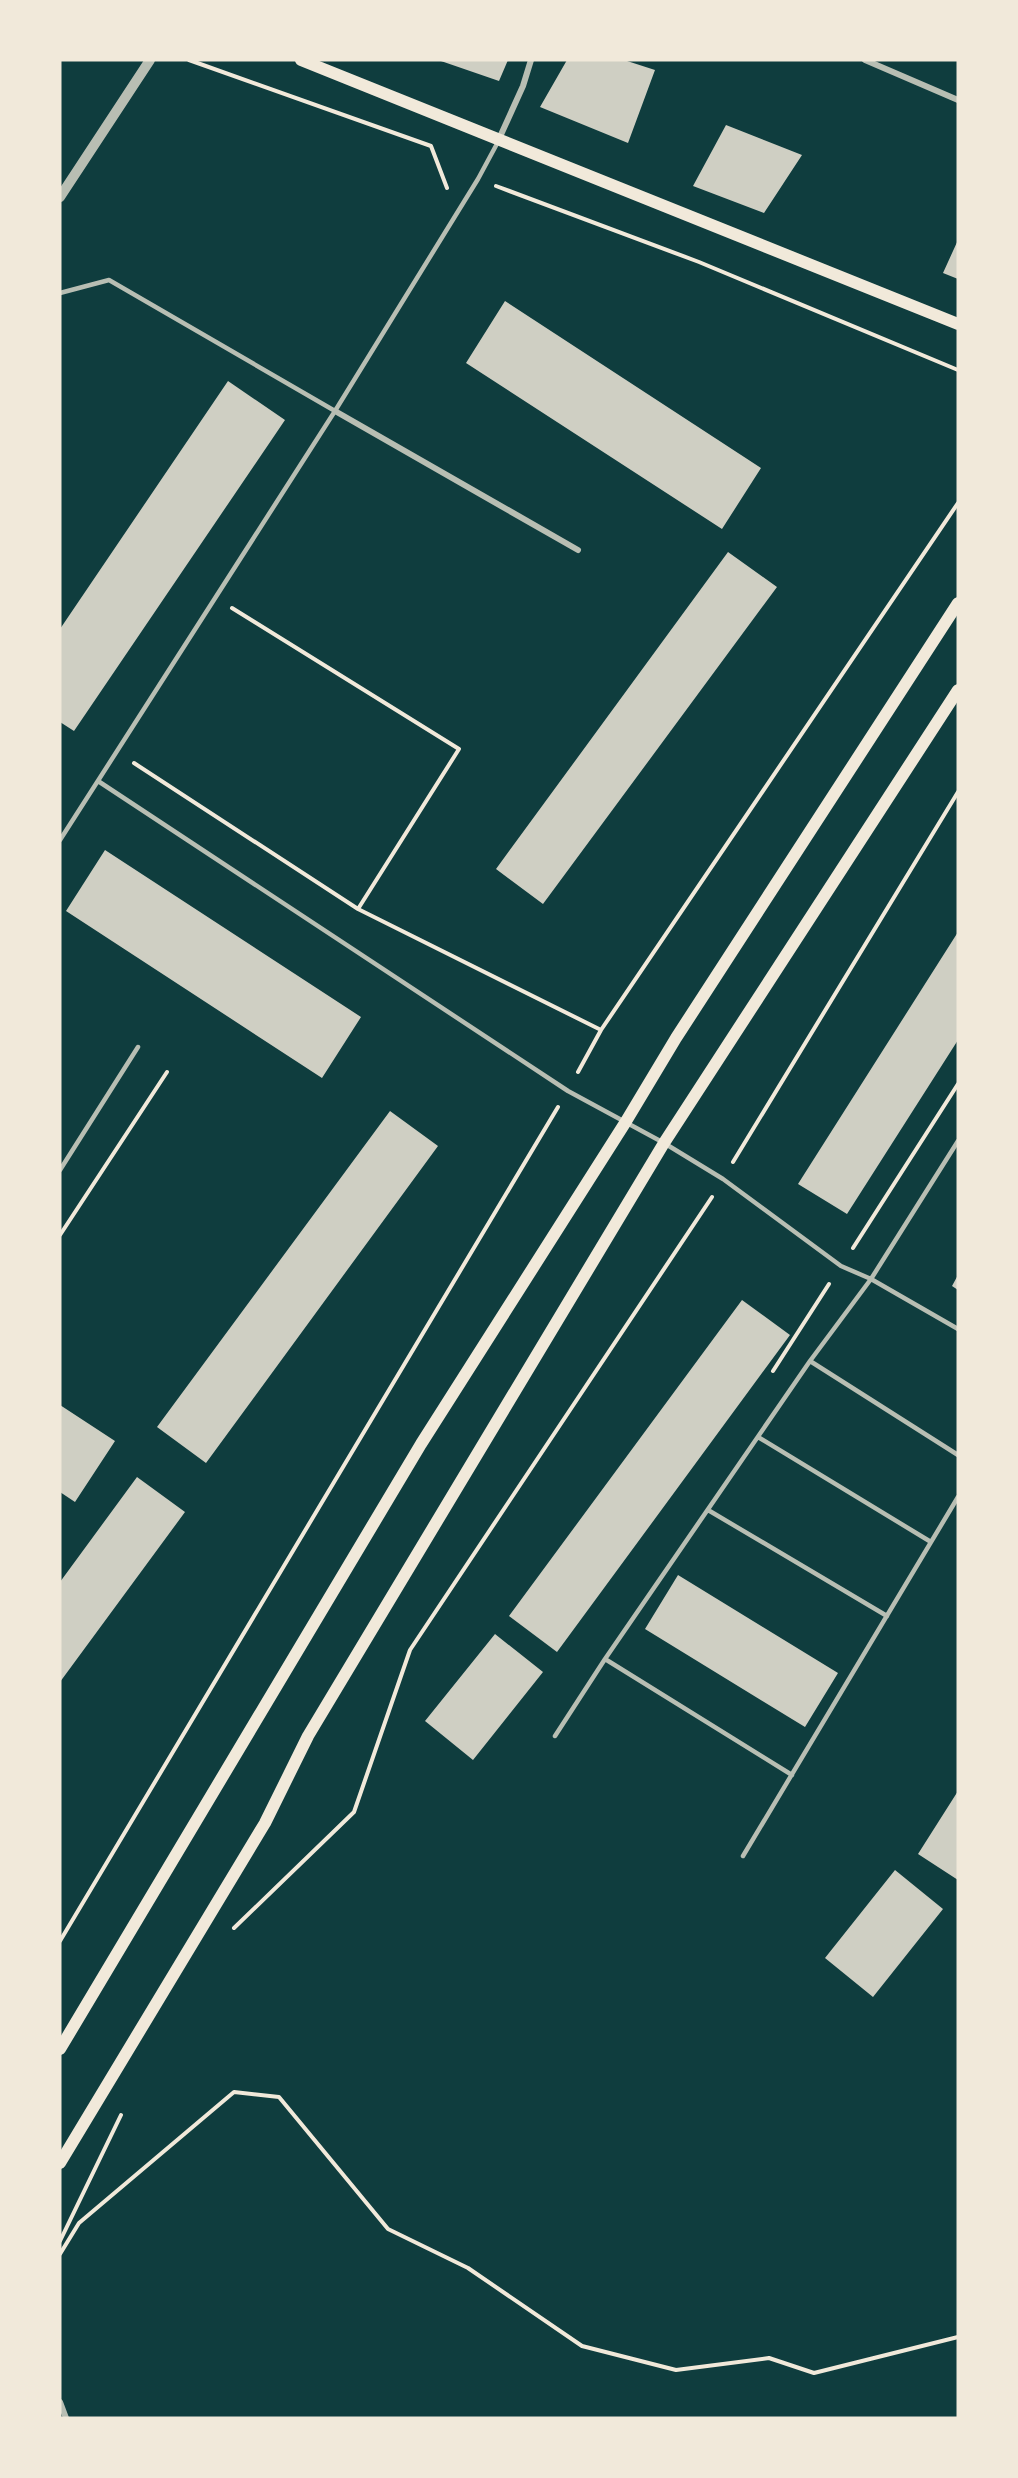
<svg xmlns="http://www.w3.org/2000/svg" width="1018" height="2478" font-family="'Titillium Web',sans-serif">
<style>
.building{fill:#cfcfc3}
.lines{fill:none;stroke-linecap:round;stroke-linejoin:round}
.path{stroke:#f1e9da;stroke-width:4}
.service{stroke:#b8beb3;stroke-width:4.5}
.minor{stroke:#b8beb3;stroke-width:6}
.tertiary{stroke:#b8beb3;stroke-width:10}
.secondary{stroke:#f1e9da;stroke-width:12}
</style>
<rect width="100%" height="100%" fill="#0f3d3e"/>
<!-- building -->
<path class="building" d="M438,60h70l-9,21z
M567,60h57l31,10 -27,73 -88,-36z
M726,125l76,30 -38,58 -71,-27z
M958,240v39l-15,-6z
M505,301l256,167 -39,61 -256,-166z
M228,381l57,39 -211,311 -14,-9v-93z
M728,552l49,35 -234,317 -47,-35z
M105,850l256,167 -39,61 -256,-167z
M958,932v108l-111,174 -49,-30z
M390,1111l48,35 -232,317 -49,-36z
M958,1275v15l-6,-4z
M742,1300l48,35 -233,317 -48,-36z
M60,1405l55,36 -40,61 -15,-10z
M137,1477l48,35 -125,170v-100z
M678,1575l160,98 -33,54 -160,-98z
M495,1634l48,38 -70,88 -48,-39z
M958,1791v89l-40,-26z
M895,1870l48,39 -70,88 -48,-39z"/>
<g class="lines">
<!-- path -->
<path class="path" d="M189,60l242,86 16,42
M496,186l203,76 259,108
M232,608l227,141 -101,160
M134,763l224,146 243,121
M578,1072l23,-42 357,-527
M733,1162l225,-370
M60,1235l107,-163
M853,1248l105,-164
M773,1371l56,-87
M234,1928l120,-116 56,-162 302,-453
M60,1941l498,-834
M60,2241l61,-126
M60,2254l19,-31 155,-131 45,5 109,132 80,39 114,78 94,24 93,-12 45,15 144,-36"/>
<!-- service -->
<path class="service" d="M60,293l49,-13 226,131
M98,781l470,310 96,52 59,36 118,87 30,13 87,-138
M60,840l275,-429 143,-232 21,-39
M60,1170l78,-123
M810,1361l148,94
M758,1437l173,105
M708,1510l179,106
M605,1659l205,-298 61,-82 87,50
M555,1736l50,-77 187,116
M743,1856l215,-359"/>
<!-- minor -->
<path class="minor" d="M865,60l93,40
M499,139l24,-53 8,-26
M335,411l243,139
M60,2402l6,16"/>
<!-- tertiary -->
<path class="tertiary" d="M60,197l90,-137"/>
<!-- secondary -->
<path class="secondary" d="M301,60l657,264
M60,2049l361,-605 204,-321 51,-85 282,-435
M60,2163l205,-340 43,-87 356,-593 294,-453"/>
</g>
<!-- border -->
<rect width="1018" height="2478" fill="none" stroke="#f1e9da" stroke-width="123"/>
</svg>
